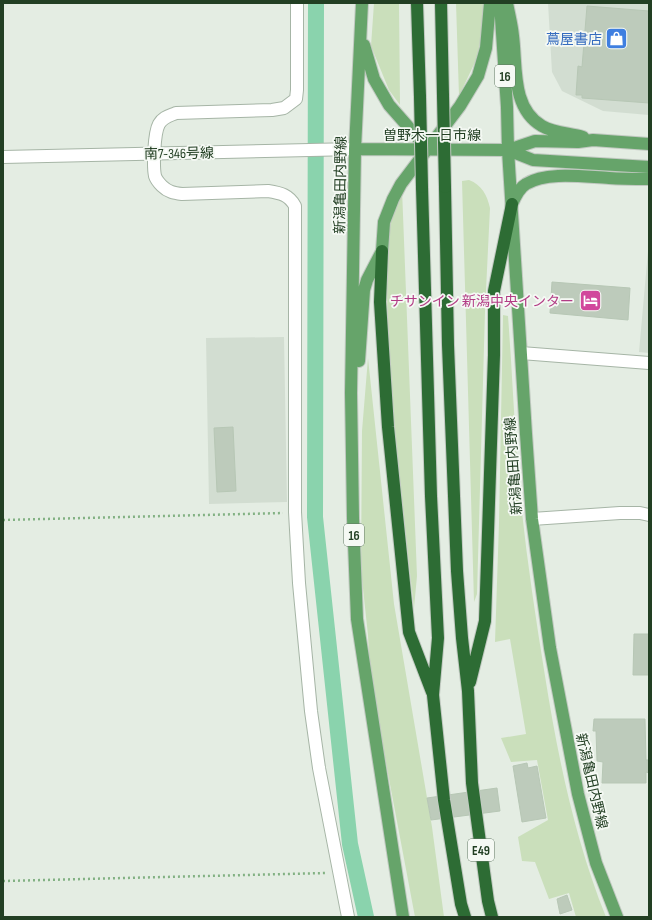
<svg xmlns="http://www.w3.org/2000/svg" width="652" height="920" font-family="'Sofia Sans Condensed','Noto Sans JP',sans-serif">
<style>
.built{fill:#d2ddd1}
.green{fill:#cadfbb}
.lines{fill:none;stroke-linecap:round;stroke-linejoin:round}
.canal{stroke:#8ad3ad;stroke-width:16}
.building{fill:#bdcbbb;stroke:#b7c7b5}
.minor-casing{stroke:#a6b5a6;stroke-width:14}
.major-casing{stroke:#c1c9c1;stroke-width:14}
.highway-casing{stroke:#c1c9c1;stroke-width:14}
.path{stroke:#82b183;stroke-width:2.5;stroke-dasharray:2 3;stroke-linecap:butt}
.minor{stroke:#fff;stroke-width:12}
.major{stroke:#66a46a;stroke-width:12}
.highway{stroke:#2d6c34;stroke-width:12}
.highway-bridge-casing{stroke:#c1c9c1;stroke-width:14;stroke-linecap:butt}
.highway-bridge{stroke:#2d6c34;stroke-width:12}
.labels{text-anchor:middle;stroke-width:3.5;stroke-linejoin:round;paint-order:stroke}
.shield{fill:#f5f9f4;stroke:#617762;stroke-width:1}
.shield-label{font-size:13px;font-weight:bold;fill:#223f23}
.shop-label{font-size:14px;fill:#366cbe;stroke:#f5f9f4;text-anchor:end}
.street-label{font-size:14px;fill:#223f23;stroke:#f5f9f4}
.hotel-label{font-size:14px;fill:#b23c85;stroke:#f5f9f4;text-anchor:end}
</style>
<rect width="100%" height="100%" fill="#e4ede3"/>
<!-- built -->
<path class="built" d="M548,3h101v112l-46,-4 -41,-20 -10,-19z
M649,240v113l-10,-1z
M284,337l3,165 -78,2 -3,-166z"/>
<!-- green -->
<path class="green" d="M374,3h25l1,102 -11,-15 -18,-44z
M456,3h31l1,2 -11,53 -18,38z
M469,180c13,5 18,15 21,28l-5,103 -8,283 -3,8 -12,-421z
M402,189l15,387 -3,32 -25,-223 -3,-140 4,-34z
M503,315l5,1c4,52 6,104 10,156 6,69 16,136 27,204 13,82 30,164 61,241h-30l-7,-24 -20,6 -14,-37 -13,-1 -4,-24 30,-17 -11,-60 -26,2 -10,-24 25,-4 -16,-95 -15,3 4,-119z
M368,358l26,246 38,223 12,90h-29l-45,-239 -2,-43 -7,-65 1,-139z"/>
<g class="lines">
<!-- canal -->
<path class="canal" d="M316,3l-1,514 35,327 16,73"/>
</g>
<!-- building -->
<path class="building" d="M587,6l62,5v92l-67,-5v-3h-6l2,-29 4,1z
M552,282l78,6 -2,32 -78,-7z
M233,427l3,64 -19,1 -3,-64z
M634,634h15v41h-16z
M594,719h51l1,41h3v13l-3,-1v11h-44l1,-21 -6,-1 -1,-30h-3z
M527,763l1,5 9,-2 9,52 -24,4 -9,-56z
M497,788l3,23 -69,9 -4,-22z
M567,895l5,15 -12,4 -3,-15z"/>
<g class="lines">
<defs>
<path id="minor" d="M297,3v87l-1,9 -12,9 -12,2 -96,3c-7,3 -13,4 -17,11 -5,9 -6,42 -4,52 1,3 5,8 7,10 6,6 12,7 20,8l86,-3c13,2 21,4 27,15v306l4,71 12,128 8,57 29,149
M3,157l352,-8
M521,353l128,10
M532,519l88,-6h20l9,2"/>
<path id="major" d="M362,3l-7,146 -4,244 2,125 4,101 46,298
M500,3l7,104 1,43 18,284 6,85 18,129 28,146 18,69 21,54
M507,3c2,11 5,22 6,33 4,30 -2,72 29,90 12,7 27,7 41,11
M364,45l10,34 15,26 37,42
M355,149l153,1 27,-9 43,1 15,-2 56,4
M508,150l25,10 116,7
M512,204c3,-7 7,-16 14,-20 21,-13 59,-7 83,-6 13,1 26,1 40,1
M359,361l5,-71 3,-10 15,-29 2,-29 9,-23 8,-15 59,-78 18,-30 8,-28 4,-45"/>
<path id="highway" d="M417,3l3,94
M441,3l2,93
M422,187l9,309 7,142 -5,57 11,105 17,104 4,13
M445,187l3,158 9,226 5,67 6,53 4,92 16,118 4,16
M382,251l-2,51 8,125 21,205 23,60
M470,682l15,-61 9,-266v-64l18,-87"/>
</defs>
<!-- minor casing -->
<use href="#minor" class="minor-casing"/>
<!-- major casing -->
<use href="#major" class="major-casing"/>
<!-- highway casing -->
<use href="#highway" class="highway-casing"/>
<!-- path -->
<path class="path" d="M3,520l280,-7
M3,881l323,-8"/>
<!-- minor -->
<use href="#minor" class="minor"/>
<!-- major -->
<use href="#major" class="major"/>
<!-- highway -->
<use href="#highway" class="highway"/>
<defs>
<path id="highway-bridge" d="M443,96l2,91
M420,97l2,90"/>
</defs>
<!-- highway-bridge casing -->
<use href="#highway-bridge" class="highway-bridge-casing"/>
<!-- highway-bridge -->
<use href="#highway-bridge" class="highway-bridge"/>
</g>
<!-- icons -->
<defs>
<symbol id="shop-square" viewBox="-11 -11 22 22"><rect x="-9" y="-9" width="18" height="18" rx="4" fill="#3f7fe0" stroke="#f5f9f4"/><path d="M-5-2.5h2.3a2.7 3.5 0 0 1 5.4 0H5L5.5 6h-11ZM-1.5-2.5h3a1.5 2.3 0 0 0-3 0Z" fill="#fff"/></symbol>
<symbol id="hotel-square" viewBox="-11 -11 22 22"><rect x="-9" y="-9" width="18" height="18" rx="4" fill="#d1479c" stroke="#f5f9f4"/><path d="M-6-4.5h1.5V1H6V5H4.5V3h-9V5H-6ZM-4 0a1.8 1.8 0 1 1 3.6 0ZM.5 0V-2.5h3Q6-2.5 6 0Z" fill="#fff"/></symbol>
</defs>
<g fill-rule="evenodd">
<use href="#shop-square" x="604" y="26" width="25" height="25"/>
<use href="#hotel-square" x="578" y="288" width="25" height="25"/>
</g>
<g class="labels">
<!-- shield labels -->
<g class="shield">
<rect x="495" y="65" width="20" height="22" rx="3"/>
<rect x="344" y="524" width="20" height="22" rx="3"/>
<rect x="468" y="839" width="26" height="22" rx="3"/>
</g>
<g class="shield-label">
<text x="505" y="81">16</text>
<text x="354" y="540">16</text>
<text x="481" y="855">E49</text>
</g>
<!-- shop labels -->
<g class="shop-label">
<text x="602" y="44">蔦屋書店</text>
</g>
<!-- street labels -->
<g class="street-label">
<text x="432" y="140">曽野木一日市線</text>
<text transform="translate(179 153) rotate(-1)" y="5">南7-346号線</text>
<text transform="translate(340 185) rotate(-89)" y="5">新潟亀田内野線</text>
<text transform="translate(513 466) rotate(-94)" y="5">新潟亀田内野線</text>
<text transform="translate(592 781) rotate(77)" y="5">新潟亀田内野線</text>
</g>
<!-- hotel labels -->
<g class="hotel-label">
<text x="574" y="306">チサンイン 新潟中央インター</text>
</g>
</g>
<!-- border -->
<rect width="652" height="920" fill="none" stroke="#223f23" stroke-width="8"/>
</svg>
